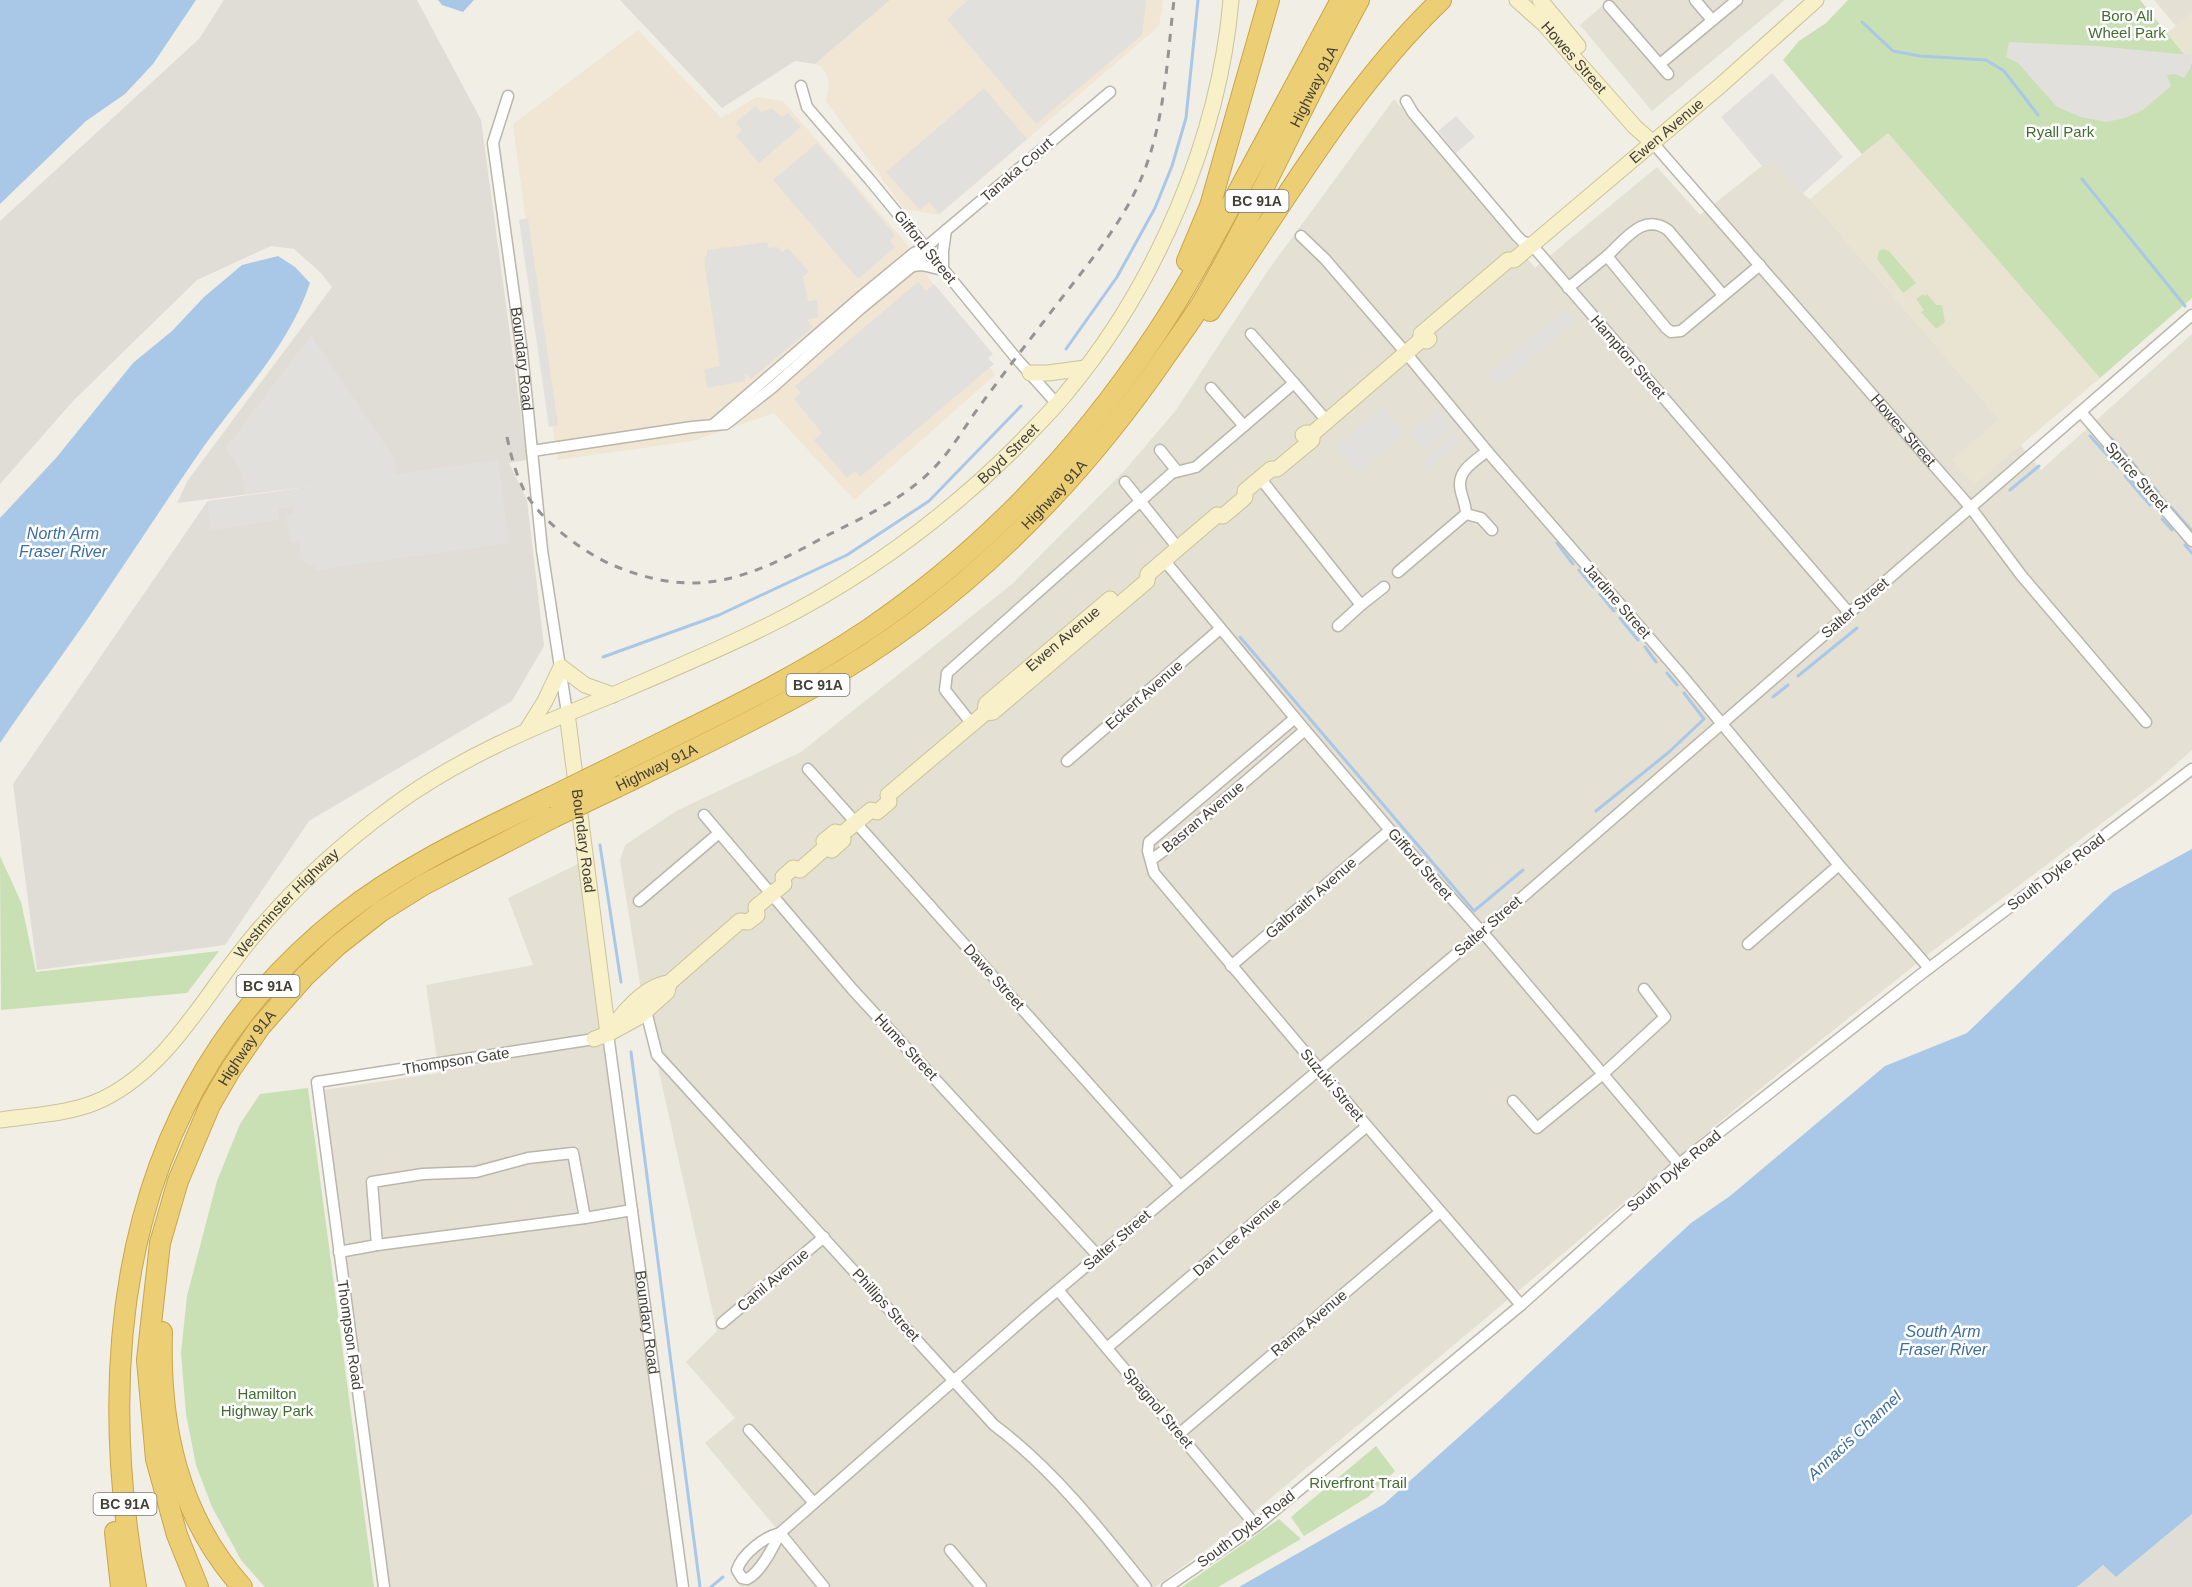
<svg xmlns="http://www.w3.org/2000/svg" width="2192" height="1587" font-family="Helvetica,sans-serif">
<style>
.residential{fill:#e4e0d4}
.commercial{fill:#f0e6d3}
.industrial{fill:#e0ddd7}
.education{fill:#e8e4d1}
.green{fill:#c8e0b3}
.parking{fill:#e2e0dd}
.water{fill:#a9c8e7}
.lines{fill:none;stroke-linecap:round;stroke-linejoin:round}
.stream{stroke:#a9c8e7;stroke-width:3}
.street-casing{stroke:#bbb6aa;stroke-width:13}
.secondary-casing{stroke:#cbc39a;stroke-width:17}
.highway-casing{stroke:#caa547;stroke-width:22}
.street{stroke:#fff;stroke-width:10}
.secondary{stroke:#f8f0c9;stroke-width:15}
.highway{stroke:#eccf75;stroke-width:20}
.rail{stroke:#949494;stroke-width:3;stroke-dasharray:8 8;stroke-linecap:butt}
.highway-bridge-casing{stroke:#caa547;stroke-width:22;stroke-linecap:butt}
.highway-bridge{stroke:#eccf75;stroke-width:20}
.labels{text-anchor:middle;stroke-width:5;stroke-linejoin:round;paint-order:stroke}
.shield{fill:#fff;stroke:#7b7972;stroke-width:1.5}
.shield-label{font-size:14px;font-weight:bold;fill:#423f36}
.park-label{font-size:15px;fill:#426d31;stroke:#fff}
.street-label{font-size:15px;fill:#423f36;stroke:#fff}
.water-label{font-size:16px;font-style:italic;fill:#3d6ea1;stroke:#fff}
</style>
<rect width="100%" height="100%" fill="#f1eee6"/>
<!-- residential -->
<path class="residential" d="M1609,0h176l-133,111 -72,-86z
M2154,0h38v13l-16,13z
M1394,99l141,169 122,-101 43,48 72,-57 30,35 8,6 189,220 42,51 151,-136v416l-37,33 -224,169 -181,145 -521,436 -74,54h-415l-9,-16 45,-43 -71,-85 30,-25 -49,-56 31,-31 -75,-335 -22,-136 5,-15 53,-35 123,-58 211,-168 113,-114 51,-60 93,-141z
M582,862l96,725h-288l-67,-497 116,-17 -13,-88 107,-20 -25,-67z"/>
<!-- commercial -->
<path class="commercial" d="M890,0h273l-4,26 -220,189 -35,-6 -78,-108 3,-18 -2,-8 -7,-9 -5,-2z
M638,30l83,88 36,-21 26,4 121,140 91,134 -141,125 -80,-87 -82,28 -135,19 -44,-336z"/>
<!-- industrial -->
<path class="industrial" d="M224,0h193l64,120 46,340 -18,3 18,37 17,146 -32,55 -203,120 -84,124 -188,25 -24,-186 194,-282 154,-22 -184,23 11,-23 144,-193 -12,-15 -26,-23 -23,-3 -74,34 -123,120 -74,84v-263l199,-182z
M620,0h270l-75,64 -20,-3 -73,47z
M2192,1514v73h-115l26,-22 13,12z"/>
<!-- education -->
<path class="education" d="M2192,13v51l-25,-31z
M1888,132l212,246 -126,107 -22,-25 47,-41 -189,-220z"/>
<!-- green -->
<path class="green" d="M1848,0h292l52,64v234l-92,80 -212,-245 -26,21 -79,-94 16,-19 27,-18z
M1883,249l6,2 27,32 -13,10 -26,-34 2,-8z
M1923,294l2,2 2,-2 9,11h6l3,17 -9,7 -15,-17 3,-2 -8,-11z
M0,856l21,46 15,70 183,-21 -32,42 -186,17z
M308,1088l66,499h-109l-24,-27 -29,-53 -16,-42 -10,-51 -5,-61 6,-57 30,-115 23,-57 20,-30z
M1376,1446l19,25 -27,26 -64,39 -13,-19z
M1279,1519l22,20 -83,48h-36z"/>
<!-- parking -->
<path class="parking" d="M968,0h178l-4,35 -106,89 -89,-105z
M2009,42l87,4 95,9v12l-7,11 -9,-4 -8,1 4,11 -28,24 -18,8 -19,4 -25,-5 -24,-10 -39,-44 -12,-6z
M1772,73l71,84 -41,37 -30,-35 -10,7 -41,-49z
M984,88l43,51 -88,75 -10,-12 -9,8 -34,-38z
M756,106l5,6 11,-4 10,9 6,-4 13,14 -42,36 -23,-27 6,-6 -6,-8z
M1456,116l19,21 -19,16 -18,-22z
M817,143l78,92 -5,6 5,6 -37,32 -85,-99z
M528,218l30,207 -9,2 -30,-207z
M767,242l1,6 9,-1 5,5 6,-4 21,24 -6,5 5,24 9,-1 1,18 -11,2 6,7 -62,52 -6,-6v8l-38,7 -3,-19 16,-3 -15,-99 -1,-11h3v-6z
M918,282l8,9 8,-7 59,70 -5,4 6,6 -134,113 -5,-6 -8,7 -33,-38 8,-7 -28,-34 7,-6 -6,-7z
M1565,310l10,11 -76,65 -10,-12z
M311,335l84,125 1,14 102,-14 11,83 -193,27 -1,-6 -2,2 -15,-8 3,-4 -2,-12 -8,1 -5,-28 8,-1 -1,-7 -15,2 1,11 -68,10 -4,-29 114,-16 -76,9 -3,-22 -16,-24z
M1382,407l20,24 -2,2 2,3 -44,38 -23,-27z
M1436,409l15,18 -26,23 -16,-17z
M1454,434l7,7 -32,28 -7,-8z"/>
<!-- water -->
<path class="water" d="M0,0h196l-43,64 -28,30 -39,27 -86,83z
M438,0h36l-11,12 -21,-7z
M278,256l17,11 15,16c-21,63 -68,110 -106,163 -36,52 -71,106 -107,159 -31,46 -65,91 -97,138v-225l56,-60 77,-95 39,-32 32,-34 38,-32z
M2192,849v665l-76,63 -13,-12 -26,22h-838l145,-83 115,-103 192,-178 39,-27 155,-130 82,-33 146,-141z"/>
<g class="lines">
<!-- stream -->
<path class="stream" d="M1862,22l31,29 27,5 66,4 18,11 34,44
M2082,179l103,127
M1066,349l51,-72 38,-69 17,-42 14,-48 12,-118
M2090,436l28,31
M2111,438l26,30
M2143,475l15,17
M2125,476l25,29
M2010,490l29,-24
M2170,506l22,25
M2162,519l10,11
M1557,543l16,21
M2185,545l7,8
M1579,570l14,17
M1600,594l14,17
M1620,618l18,22
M1240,637l234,274 49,-41
M1645,647l11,15
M603,657l116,-42 128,-60 82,-54 92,-95
M1667,673l10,12
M1798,676l59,-48
M1773,697l15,-12
M1596,811l73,-59 35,-33 -20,-26
M600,845l21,137
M631,1052l69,535
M711,1587l12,-10"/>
<defs>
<g id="street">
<path d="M1695,0l17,20"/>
<path d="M1609,6l59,68"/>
<path d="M1660,64l77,-64"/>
<path d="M801,86l6,21 63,73 146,178 41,46"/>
<path id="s1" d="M508,96l-15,47 29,209 20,198 25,163"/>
<path d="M1406,101l7,12 104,123 5,5 10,4 318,369"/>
<path id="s2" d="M1653,143l318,365 50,67 125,147"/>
<path d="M1301,236l24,23 81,94 81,98 192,221 160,193 90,103"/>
<path d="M1607,256c18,-16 36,-44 61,-26l55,65"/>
<path d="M913,266l9,-1 21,5v-19l3,-21"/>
<path d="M1568,288l39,-32 59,72 5,4 10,-1 79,-66"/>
<path d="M1251,334l43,49"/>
<path d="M1211,388l33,38"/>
<path d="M2081,412l111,129"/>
<path d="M714,424l149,-129 51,-42 11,-5 185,-156"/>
<path d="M1160,450l17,21"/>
<path d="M532,451l160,-24 34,-3 47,-37 86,-77 62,-51 4,-11"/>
<path d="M1260,478l101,127 23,-18"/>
<path d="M1125,482l53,66"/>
<path d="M1466,514l15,4 11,12"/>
<path d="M1164,560l141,170 85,100 101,112 188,222"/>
<path d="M1398,572l68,-58c0,-11 -6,-20 -6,-29 -1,-16 17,-25 27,-34"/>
<path d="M1338,626l23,-21"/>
<path d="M1295,718l-146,124 -1,9 6,22 213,253 154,179"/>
<path d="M972,724l-27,-34 2,-17 225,-200 24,-6 98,-84 33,38"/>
<path d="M1067,761l153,-132"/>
<path d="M808,769l372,417"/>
<path d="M704,815l149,175 246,267"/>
<path d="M1151,860l22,-16 132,-114"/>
<path d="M639,901l80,-68"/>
<path d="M1748,944l91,-79"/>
<path d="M1231,966l159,-136"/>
<path d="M646,1011l11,44 337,370c59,44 106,104 152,162"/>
<path id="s3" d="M608,1034l75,553"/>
<path d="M1513,1101l24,27 66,-54 62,-57 -21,-28"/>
<path d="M377,1245l208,-27"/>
<path d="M339,1252l38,-7 -5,-63 51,-8 53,-2 52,-14 45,-5 12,65 47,-8"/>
<path d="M1058,1290l198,236"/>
<path d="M722,1323l102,-86"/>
<path d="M1108,1347l259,-221"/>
<path d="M749,1430l65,73"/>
<path d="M1179,1434l261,-222"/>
<path d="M780,1533c-16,4 -38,21 -43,37l5,8 5,1c13,-6 27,-33 33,-46l254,-223 447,-377 711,-618"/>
<path d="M780,1533l44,54"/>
<path d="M950,1550l31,37"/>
<path d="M384,1587l-67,-505 277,-43"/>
<path d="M1167,1587l89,-61 265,-221 158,-141 241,-189 272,-206"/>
</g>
<g id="secondary">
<path id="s4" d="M1517,0l28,25 90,102 18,16"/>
<path d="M1540,0l38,46"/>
<path id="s5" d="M1421,340v-6l87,-74h6l207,-175 95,-85"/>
<path d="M1030,373h18l37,-5"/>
<path d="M1303,435l3,-2 6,1 109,-94 6,1 2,-2"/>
<path id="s6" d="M567,713l41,321"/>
<path id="s7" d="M985,713l1,-9 124,-105"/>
<path d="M527,730l18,-29 16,-34 24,18 28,10"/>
<path d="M825,848l-1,-7 11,-9 7,2 29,-24 6,2 12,-10 -1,-7 97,-82 8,-1 154,-131 1,-7 69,-59 6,1 19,-16 3,-3v-6l26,-22h6l35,-29v-6"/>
<path d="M608,1034c13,-20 36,-48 61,-51l71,-62 8,1 9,-7 -1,-8 28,-23 -1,-7 10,-9 7,2 25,-22 7,2 11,-10 -1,-6"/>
<path d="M594,1039l14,-5 31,-17 28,-25 2,-9"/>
<path id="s8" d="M0,1120c34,-5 72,-6 103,-21 67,-33 102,-105 148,-160 41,-50 88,-93 141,-132 66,-49 142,-80 218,-111 54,-23 109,-46 161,-72 92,-46 175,-107 248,-180 16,-17 33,-33 48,-52 89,-107 152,-253 164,-392"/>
</g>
<g id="highway">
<path d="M1187,261l23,-55 59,-206"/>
<path d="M1210,311c73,-106 137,-221 231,-311"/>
<path d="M614,766c86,-43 175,-83 255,-137 114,-78 211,-180 287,-295 30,-45 56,-94 82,-142 34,-64 69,-128 103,-192"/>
<path id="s9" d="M617,787c67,-33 135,-65 200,-102 141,-79 259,-198 350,-331 13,-19 27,-37 38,-56 56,-97 100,-200 154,-298"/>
<path d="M162,1332c-3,94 16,183 80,255"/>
<path d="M115,1532l6,55"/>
<path d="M136,1587c-45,-253 -6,-503 205,-671 64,-51 138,-84 210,-119"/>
<path id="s10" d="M198,1587l-21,-52 -21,-76 -9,-99 13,-117 18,-62 32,-76 21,-36 29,-42 45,-51 33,-31 42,-33 43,-27 131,-68"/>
</g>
</defs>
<!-- street casing -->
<use href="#street" class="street-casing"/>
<!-- secondary casing -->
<use href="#secondary" class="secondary-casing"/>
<!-- highway casing -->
<use href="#highway" class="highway-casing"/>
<!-- street -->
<use href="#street" class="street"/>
<!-- secondary -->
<use href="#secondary" class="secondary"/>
<!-- highway -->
<use href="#highway" class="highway"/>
<!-- rail -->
<path class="rail" d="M507,437c4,19 9,38 18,55 16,29 60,62 90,74 29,12 62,20 94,16 43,-5 82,-27 119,-47 36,-18 75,-36 104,-65 17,-17 29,-37 42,-56 23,-32 47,-63 71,-94 34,-46 73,-88 96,-141 24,-56 26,-120 33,-179"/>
<defs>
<path id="highway-bridge" d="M551,797l63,-31
M554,817l63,-30"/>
</defs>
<!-- highway-bridge casing -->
<use href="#highway-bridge" class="highway-bridge-casing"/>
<!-- highway-bridge -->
<use href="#highway-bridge" class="highway-bridge"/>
</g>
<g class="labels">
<!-- shield labels -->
<g class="shield">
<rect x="1225.5" y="190" width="63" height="22" rx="4.5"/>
<rect x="786.5" y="674" width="63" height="22" rx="4.5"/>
<rect x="236.5" y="975" width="63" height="22" rx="4.5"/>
<rect x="93.5" y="1493" width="63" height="22" rx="4.5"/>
</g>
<g class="shield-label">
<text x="1257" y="206">BC 91A</text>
<text x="818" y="690">BC 91A</text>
<text x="268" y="991">BC 91A</text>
<text x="125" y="1509">BC 91A</text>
</g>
<!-- park labels -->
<g class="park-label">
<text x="2127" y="21">Boro All<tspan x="2127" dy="17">Wheel Park</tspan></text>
<text x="2060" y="137">Ryall Park</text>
<text x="267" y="1399">Hamilton<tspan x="267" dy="17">Highway Park</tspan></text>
<text x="1358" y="1488">Riverfront Trail</text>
</g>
<!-- street labels -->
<g class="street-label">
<text dy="5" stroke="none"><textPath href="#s4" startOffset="81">Howes Street</textPath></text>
<text dy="5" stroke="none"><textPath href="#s9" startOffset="1016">Highway 91A</textPath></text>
<text dy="5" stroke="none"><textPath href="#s5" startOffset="326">Ewen Avenue</textPath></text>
<text transform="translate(1017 170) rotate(-41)" y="5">Tanaka Court</text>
<text transform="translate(925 247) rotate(51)" y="5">Gifford Street</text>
<text transform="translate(1628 357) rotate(49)" y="5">Hampton Street</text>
<text dy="5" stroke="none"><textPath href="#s1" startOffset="267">Boundary Road</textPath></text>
<text dy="5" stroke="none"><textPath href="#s2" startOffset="381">Howes Street</textPath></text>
<text dy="5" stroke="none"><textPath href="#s8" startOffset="1234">Boyd Street</textPath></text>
<text transform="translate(2137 477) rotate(49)" y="5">Sprice Street</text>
<text dy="5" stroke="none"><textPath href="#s9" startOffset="530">Highway 91A</textPath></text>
<text transform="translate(1617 601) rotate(49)" y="5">Jardine Street</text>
<text transform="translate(1855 608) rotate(-41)" y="5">Salter Street</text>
<text dy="5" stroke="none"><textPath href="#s7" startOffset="110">Ewen Avenue</textPath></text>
<text transform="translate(1144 695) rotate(-41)" y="5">Eckert Avenue</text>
<text dy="5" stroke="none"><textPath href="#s9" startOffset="44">Highway 91A</textPath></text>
<text transform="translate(1203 817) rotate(-40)" y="5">Basran Avenue</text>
<text dy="5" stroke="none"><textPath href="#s6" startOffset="129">Boundary Road</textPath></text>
<text transform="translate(1420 864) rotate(49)" y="5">Gifford Street</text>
<text transform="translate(2056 872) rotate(-37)" y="5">South Dyke Road</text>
<text transform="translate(1311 898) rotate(-41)" y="5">Galbraith Avenue</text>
<text dy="5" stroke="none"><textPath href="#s8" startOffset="376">Westminster Highway</textPath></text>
<text transform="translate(1488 926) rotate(-41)" y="5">Salter Street</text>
<text transform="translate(994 977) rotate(48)" y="5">Dawe Street</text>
<text transform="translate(906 1047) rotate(47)" y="5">Hume Street</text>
<text dy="5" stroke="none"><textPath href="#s10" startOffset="567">Highway 91A</textPath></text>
<text transform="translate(456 1061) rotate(-9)" y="5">Thompson Gate</text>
<text transform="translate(1332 1085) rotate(50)" y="5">Suzuki Street</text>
<text transform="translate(1674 1171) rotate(-40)" y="5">South Dyke Road</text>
<text transform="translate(1237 1237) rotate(-41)" y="5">Dan Lee Avenue</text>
<text transform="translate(1117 1240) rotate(-41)" y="5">Salter Street</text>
<text transform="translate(773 1280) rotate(-40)" y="5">Canil Avenue</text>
<text transform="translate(886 1305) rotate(48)" y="5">Phillips Street</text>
<text dy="5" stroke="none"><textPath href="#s3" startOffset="291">Boundary Road</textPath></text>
<text transform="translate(1309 1323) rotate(-40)" y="5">Rama Avenue</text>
<text transform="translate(350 1335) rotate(82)" y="5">Thompson Road</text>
<text transform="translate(1158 1408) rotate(50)" y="5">Spagnol Street</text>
<text transform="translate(1246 1529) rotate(-37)" y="5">South Dyke Road</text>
</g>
<!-- water labels -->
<g class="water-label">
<text x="63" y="539">North Arm<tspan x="63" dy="18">Fraser River</tspan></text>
<text x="1943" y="1337">South Arm<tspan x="1943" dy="18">Fraser River</tspan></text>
<text transform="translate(1854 1435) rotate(-43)" y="6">Annacis Channel</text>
</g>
</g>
</svg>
